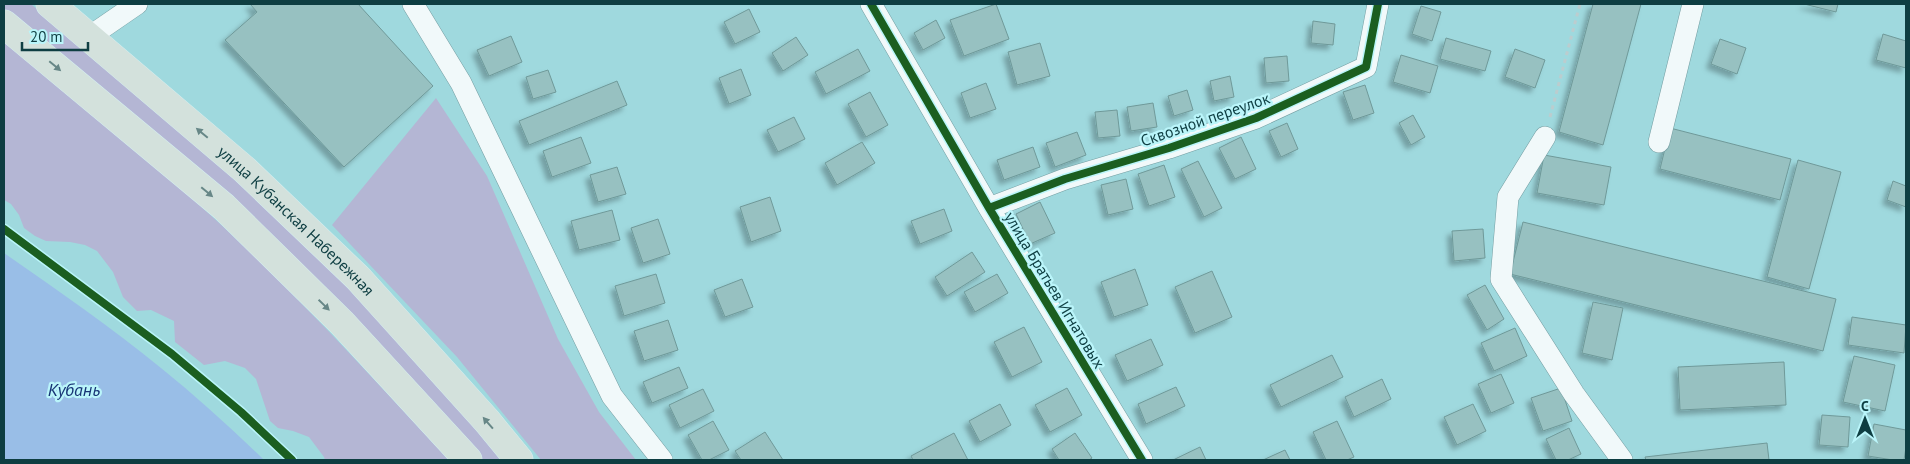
<svg xmlns="http://www.w3.org/2000/svg" width="1910" height="464" font-family="'PT Sans',sans-serif">
<style>
.green{fill:#b4b6d4}
.water{fill:#99bee7}
.building{fill:#97c1c1;stroke:#6f9999;filter:url(#shadow)}
.lines{fill:none;stroke-linecap:round;stroke-linejoin:round}
.minor-casing{stroke:#749ea2;stroke-width:22}
.major-casing{stroke:#d4eef0;stroke-width:29}
.path{stroke:#bbcdcf;stroke-width:3;stroke-dasharray:4 4;stroke-linecap:butt}
.minor{stroke:#f1f9fa;stroke-width:21}
.major{stroke:#d3e1dc;stroke-width:28}
.cycleway-casing{stroke:#baf5fa;stroke-width:11}
.cycleway{stroke:#1b5e20;stroke-width:8}
.oneway{fill:#678787}
.labels{text-anchor:middle;stroke-width:4.5;stroke-linejoin:round;paint-order:stroke}
.street-label{font-size:16px;fill:#0e3e42;stroke:#baf5fa}
.water-label{font-size:18px;font-style:italic;fill:#173475;stroke:#baf5fa}
</style>
<defs>
<filter id="shadow"><feDropShadow dx="-4.5" dy="4.5" stdDeviation="2.5" flood-color="#0004"/></filter>
</defs>
<rect width="100%" height="100%" fill="#9fd9de"/>
<!-- green -->
<path class="green" d="M4,4h27c77,65 156,129 229,198 87,80 167,168 244,258h-24l-320,-323 -156,-127z
M4,39c84,71 170,139 249,216 68,66 132,136 196,205h-124l-1,-3 -15,-20 -16,-6 -15,-3 -8,-7 -14,-42 -11,-11 -20,-7 -21,4 -29,-23 -1,-21 -23,-11 -14,1 -14,-14 -10,-25 -16,-21 -12,-6 -15,-3 -24,-1 -11,-5 -11,-8 -5,-13 -8,-11 -7,-4z
M436,98l51,78 71,163 41,73 37,48h-95l-84,-103 -125,-132z"/>
<!-- water -->
<path class="water" d="M4,253c53,37 107,74 157,115 36,29 70,60 103,92h-260z"/>
<!-- building -->
<path class="building" d="M250,4h108l75,82 -89,81 -119,-127 32,-28z
M996,4l13,35 -45,17 -14,-36z
M1593,4h48l-38,141 -44,-13z
M1804,4h34l-2,8z
M1421,6l20,6 -9,29 -20,-7z
M749,9l11,23 -25,12 -11,-22z
M936,20l9,18 -22,12 -9,-17z
M1313,21l22,3 -2,21 -22,-2z
M1883,34l23,7v27l-30,-8z
M511,36l11,26 -33,14 -12,-26z
M796,37l12,18 -25,16 -11,-18z
M1446,38l45,13 -6,20 -45,-12z
M1720,39l26,9 -9,26 -26,-10z
M1040,43l10,33 -33,9 -9,-33z
M858,49l12,22 -44,23 -11,-22z
M1515,49l30,11 -10,28 -30,-11z
M1401,55l37,11 -8,27 -37,-11z
M1287,56l2,25 -23,2 -2,-25z
M741,69l10,26 -22,9 -10,-26z
M548,70l8,22 -23,7 -7,-22z
M1230,76l4,21 -20,4 -4,-20z
M617,81l10,24 -98,40 -10,-24z
M986,83l10,26 -26,9 -9,-25z
M1365,85l9,28 -21,7 -10,-28z
M1187,90l6,20 -19,6 -6,-20z
M870,92l18,33 -22,12 -18,-33z
M1153,103l4,24 -26,4 -4,-24z
M1117,110l3,26 -22,2 -3,-26z
M1413,115l12,22 -14,8 -12,-22z
M794,117l11,22 -27,13 -11,-22z
M1287,123l11,26 -17,8 -12,-26z
M1670,128l121,31 -11,41 -120,-31z
M1077,132l9,23 -31,12 -9,-24z
M581,137l10,26 -39,14 -9,-26z
M1241,137l15,32 -21,10 -16,-31z
M862,142l13,21 -38,22 -12,-22z
M1033,147l7,20 -36,13 -7,-20z
M1544,155l67,12 -7,38 -67,-12z
M1798,160l43,12 -32,117 -42,-12z
M1198,161l24,47 -18,9 -23,-48z
M1164,165l11,32 -26,9 -11,-32z
M617,167l9,27 -28,8 -8,-27z
M1126,179l7,30 -25,6 -7,-30z
M1893,181l13,5v21l-19,-7z
M770,197l11,34 -30,11 -11,-35z
M1040,202l15,31 -25,11 -14,-30z
M944,209l8,22 -32,13 -9,-23z
M612,210l8,30 -41,10 -8,-29z
M658,219l12,35 -27,9 -12,-35z
M1523,222l313,77 -13,52 -313,-77z
M1483,229l2,29 -31,3 -2,-30z
M972,252l13,20 -38,24 -12,-19z
M1135,269l13,36 -34,12 -13,-35z
M1212,271l20,46 -37,16 -20,-46z
M656,274l9,29 -41,13 -9,-30z
M997,274l11,19 -33,19 -11,-20z
M742,279l11,28 -28,10 -11,-27z
M1485,285l19,34 -17,11 -20,-35z
M1593,302l30,6 -11,52 -30,-7z
M1852,317l54,8 -2,28 -56,-8z
M668,320l10,30 -34,11 -10,-30z
M1024,327l18,35 -30,15 -18,-35z
M1515,328l12,28 -33,15 -13,-28z
M1151,339l12,26 -36,16 -12,-26z
M1332,355l11,22 -62,30 -11,-22z
M1854,356l41,9 -10,46 -42,-9z
M1784,362l2,43 -106,5 -2,-43z
M679,367l9,21 -36,15 -9,-21z
M1501,374l13,29 -23,10 -13,-29z
M1382,379l9,20 -37,18 -9,-20z
M1176,387l9,19 -39,18 -8,-20z
M1067,388l15,27 -32,17 -15,-27z
M1561,388l11,33 -29,10 -12,-33z
M703,389l11,22 -34,17 -11,-23z
M1000,404l11,21 -31,17 -11,-21z
M1473,404l13,27 -29,14 -13,-28z
M1822,415l28,2 -2,30 -29,-2z
M713,421l16,29 -20,10h-7l-14,-25z
M1337,421l17,36 -7,3h-21l-13,-28z
M1874,424l32,6v17l-2,13h-11l-25,-4z
M1569,428l12,26 -13,6h-12l-10,-21z
M765,432l18,28h-42l-6,-9z
M954,433l14,27h-55l-2,-4z
M1075,433l17,25 -3,2h-30l-7,-11z
M1767,443l2,17h-123l-1,-3z
M1200,447l6,13h-33z
M1285,450l5,10h-27z"/>
<g class="lines">
<defs>
<path id="minor" d="M413,4l48,79 151,313 50,64
M871,4l118,204 153,252
M89,37l48,-33
M1545,137l-37,60 -7,82 73,115 48,66
M1659,142l34,-138
M989,208l76,-29 104,-31 87,-30 110,-51 12,-63"/>
<g id="major">
<path id="s1" d="M50,4l195,166 113,108 129,143 32,39"/>
<path d="M4,24l220,183 118,116 126,137"/>
</g>
</defs>
<!-- minor casing -->
<use href="#minor" class="minor-casing"/>
<!-- major casing -->
<use href="#major" class="major-casing"/>
<!-- path -->
<path class="path" d="M1550,117l30,-113"/>
<!-- minor -->
<use href="#minor" class="minor"/>
<!-- major -->
<use href="#major" class="major"/>
<defs>
<path id="cycleway" d="M871,4l118,204 153,252
M989,208l76,-29 104,-31 87,-30 110,-51 12,-63
M4,229l168,125 69,58 51,48"/>
</defs>
<!-- cycleway casing -->
<use href="#cycleway" class="cycleway-casing"/>
<!-- cycleway -->
<use href="#cycleway" class="cycleway"/>
</g>
<!-- one-way arrows -->
<defs><path id="oneway-solid" d="M-6-.8H1V-3.2L6.5 0L1 3.2V.8H-6Z" transform="scale(1.25)"/></defs>
<g class="oneway">
<use href="#oneway-solid" transform="translate(55 66) rotate(40)"/>
<use href="#oneway-solid" transform="translate(202 133) rotate(-140)"/>
<use href="#oneway-solid" transform="translate(207 192) rotate(40)"/>
<use href="#oneway-solid" transform="translate(324 305) rotate(44)"/>
<use href="#oneway-solid" transform="translate(488 423) rotate(-131)"/>
</g>
<g class="labels">
<!-- street labels -->
<g class="street-label">
<text transform="translate(1205 119) rotate(-19)" y="6">Сквозной переулок</text>
<text dy="6" stroke="none"><textPath href="#s1" startOffset="328">улица Кубанская Набережная</textPath></text>
<text transform="translate(1055 290) rotate(59)" y="6">улица Братьев Игнатовых</text>
</g>
<!-- water labels -->
<g class="water-label">
<text x="74" y="396">Кубань</text>
</g>
</g>
<!-- border -->
<rect width="1910" height="464" fill="none" stroke="#0e3e42" stroke-width="10"/>
<!-- north arrow -->
<g transform="translate(1865 419)" stroke="#baf5fa" stroke-width="4" paint-order="stroke">
<path d="M0-4L9 19L0 12L-9 19Z" fill="#0e3e42"/>
<text y="-8" font-size="14" font-weight="bold" text-anchor="middle" fill="#0e3e42">С</text>
</g>
<!-- scale -->
<path d="M22 42v8h66v-8" fill="none" stroke="#0e3e42" stroke-width="2.5"/>
<text x="30" y="42" font-size="15" fill="#0e3e42" stroke="#baf5fa" stroke-width="4" paint-order="stroke">20 m</text>
</svg>
